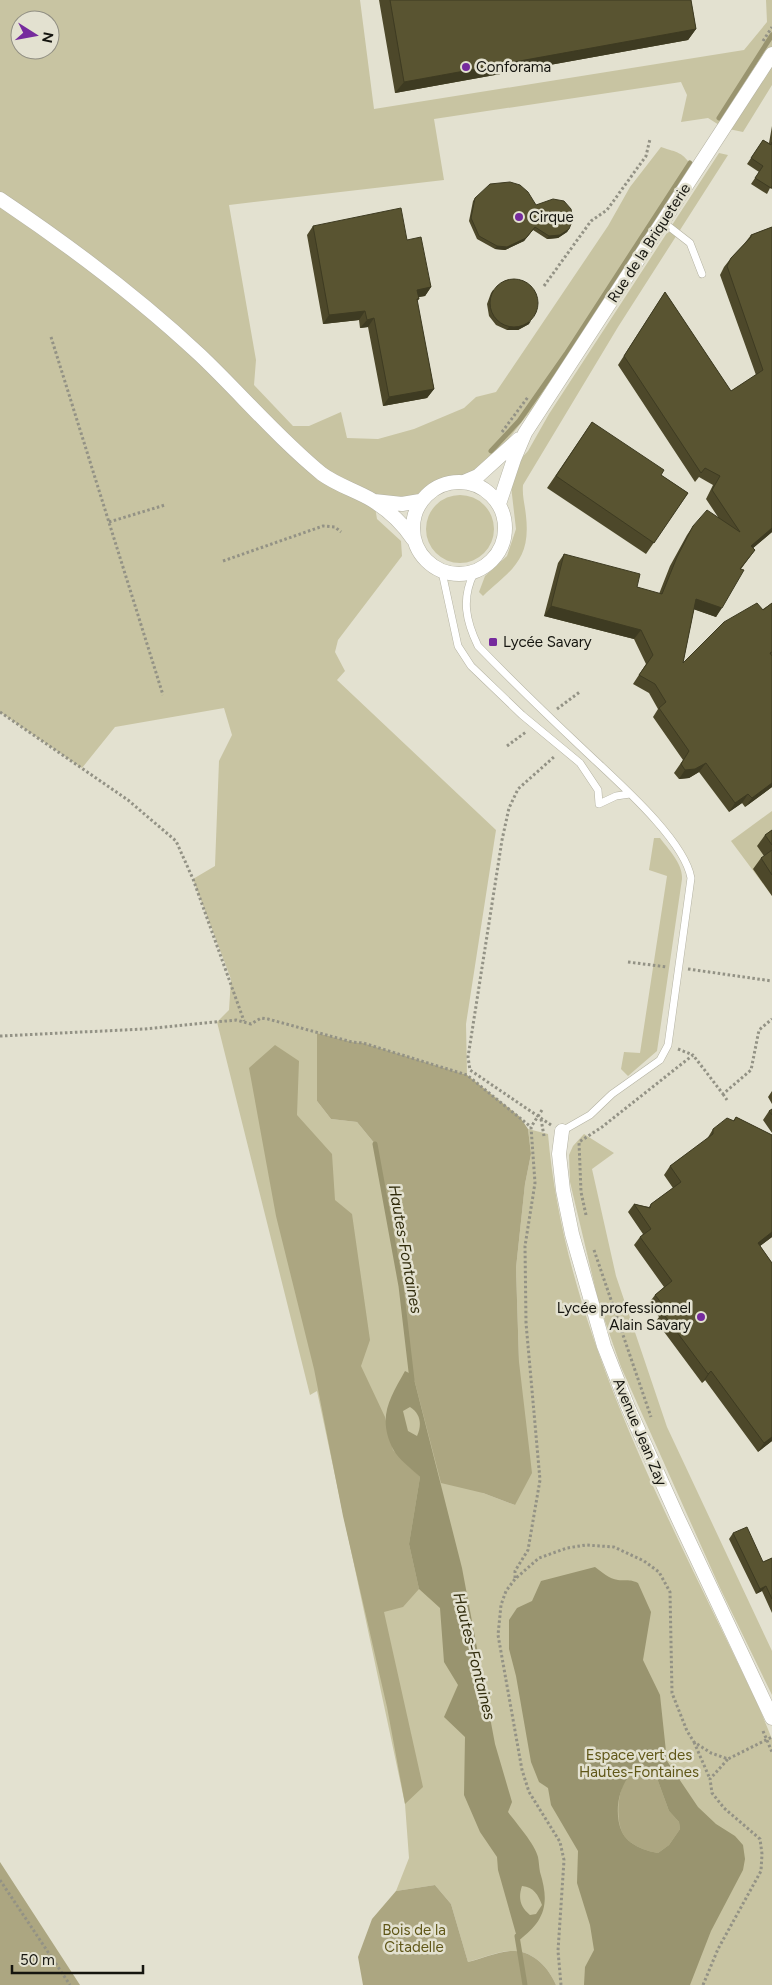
<svg xmlns="http://www.w3.org/2000/svg" width="772" height="1985" font-family="Figtree,sans-serif">
<style>
.green{fill:#c8c4a2;fill-rule:evenodd}
.forest{fill:#aca681}
.water{fill:#99946f;fill-rule:evenodd}
.lines{fill:none;stroke-linecap:round;stroke-linejoin:round}
.stream{stroke:#99946f;stroke-width:5}
.lane-casing{stroke:#b4b2a2;stroke-width:8}
.street-casing{stroke:#b4b2a2;stroke-width:15}
.path{stroke:#939285;stroke-width:3;stroke-dasharray:2.5 2.5;stroke-linecap:butt}
.lane{stroke:#fff;stroke-width:7}
.street{stroke:#fff;stroke-width:14}
.wall{fill:#4d482a}
.shaded-wall{fill:#3e3b22}
.building{fill:#595431;stroke:#3e3b22}
.poi-dot{fill:#762b9d;stroke:#e3e1d0;stroke-width:2}
.labels{text-anchor:middle;stroke-width:5;stroke-linejoin:round;paint-order:stroke}
.poi-label{font-size:15px;fill:#15150f;stroke:#e3e1d0;text-anchor:start}
.street-label{font-size:15px;fill:#15150f;stroke:#e3e1d0}
.park-label{font-size:15px;fill:#605718;stroke:#e3e1d0}
.water-label{font-size:16px;font-style:italic;fill:#302b0b;stroke:#e3e1d0}
</style>
<rect width="100%" height="100%" fill="#e3e1d0"/>
<!-- green -->
<path class="green" d="M0,0h360l14,109 370,-59 23,-28 -1,-22h6v85l-29,47 -19,-4 -16,-10 -27,4 6,-27 -6,-13 -247,37 10,61 -215,25 27,155 -2,25 39,41h16l32,-14 6,26 31,1 36,-10 50,-21 12,-11 20,-5 112,-166 22,-39 31,-40c17,6 21,4 32,21l-157,236 -30,38 -42,40 -19,2 -8,3 -17,14h-46l3,18 24,22 1,15 -64,84 -3,12 10,19 -8,9 159,150 -30,194 1,51 -104,-32 -11,-1 -35,-9v68l14,18 26,3 18,22 26,142 82,207 32,12 4,-143 -3,-94 9,-84 6,-30 -3,-25 20,5c17,201 126,393 211,573l13,32v246h-216c-7,-17 -22,-33 -41,-34 -14,-1 -33,7 -47,11l-17,-58 -16,-19 -39,6 13,-33 -4,-54 -88,-413 -7,4 -93,-373 12,-12 2,-31 -38,-100 22,-13 4,-105 13,-26 -8,-27 -109,19 -33,41 -82,-56zM20,20h30v30h-30z
M719,153l9,2 -110,172 -95,158c-1,11 2,20 3,31 5,44 -15,54 -43,80l-4,-4 6,-16 22,-20 9,-27 -5,-43 3,-20 14,-15 21,-37z
M426 529a34 34 0 1 1 68 0a34 34 0 1 1-68 0Z
M772,811v85l-41,-55z
M654,838h6c9,12 23,26 22,41l-25,172 -29,25 -7,-7 3,-17 16,1 27,-177 -18,-6z
M584,1134l30,19 -22,16 24,107 51,151 105,224v44l-52,-107 -73,-163 -26,-58 -22,-63 -29,-122 -1,-27 4,-9z"/>
<!-- forest -->
<path class="forest" d="M317,1033l35,9 11,1 104,32 53,42 8,12 3,25 -6,30 -9,84 3,94 13,111 -17,32 -32,-12 -42,-10 -28,-108 -12,-89 -26,-142 -18,-22 -26,-3 -14,-18z
M275,1045l24,16 -2,54 35,39 3,46 17,14 18,126 -9,26 24,51 8,33 27,27 -11,67 10,45 -16,18 -19,5 39,175 -18,17 -18,-97 -44,-191 -29,-147 -38,-153 -27,-148z
M643,1765l11,5 15,41 10,11 1,7 -11,16 -11,8c-12,-2 -30,-8 -36,-21 -7,-16 -4,-49 10,-62 3,-2 8,-3 11,-5z
M0,1862l80,123h-80z
M435,1885l16,19 17,58c14,-3 33,-12 47,-11 19,1 34,17 41,34h-193l-5,-28 14,-38 24,-28z"/>
<!-- water -->
<path class="water" d="M405,1371l8,4 49,193 33,176 17,58 -4,10c8,11 27,32 30,45 1,5 1,10 2,15 10,32 5,49 -22,69l-20,-71 -1,-13 -17,-25 -16,-37 1,-58 -21,-20 14,-32 -14,-23 -4,-54 -21,-19 -10,-45 11,-67c-8,-8 -22,-18 -27,-28 -16,-32 -3,-51 12,-78zM410,1407c11,7 12,18 7,29l-9,-5 -5,-20zM522,1886c12,1 16,9 20,19l-6,9 -6,1c-10,-8 -12,-17 -8,-29z
M595,1567c7,5 14,12 23,13 8,1 12,-1 20,3l13,29 -8,48 17,35 7,66 31,46 18,17 19,12 8,9 2,14 -2,11 -32,61 -21,54h-106l1,-18 9,-17 -4,-25 -13,-42 1,-32 -27,-46 -3,-17 -9,-6 -8,-20 -15,-86 -7,-27v-29l8,-12 15,-7 9,-20zM643,1765l11,5 15,41 10,11 1,7 -11,16 -11,8c-12,-2 -30,-8 -36,-21 -10,-22 -2,-57 21,-67z"/>
<g class="lines">
<!-- stream -->
<path class="stream" d="M719,118l53,-83
M491,451l28,-30 47,-67 124,-191
M375,1144l26,142 11,94
M517,1936l8,49"/>
<defs>
<path id="lane" d="M663,222l27,21 12,31
M442,572l16,74 13,20 51,49 58,48 18,27 1,14 17,-8 14,-2
M474,573c-13,26 -8,48 4,73 34,35 69,69 104,102 30,29 102,90 109,130l-23,167 -8,15 -48,34 -22,21 -28,16"/>
<path id="street" d="M0,199c70,47 138,98 200,156 41,39 78,83 122,119 15,11 35,17 50,26 16,10 31,24 41,39
M413 528a46 46 0 1 1 92 0a46 46 0 1 1-92 0Z
M464,482l14,-6 41,-37
M374,501l28,3 18,-3
M499,504l15,-45 11,-26 247,-379
M562,1131l-3,23 4,36 9,44 32,112 24,61 49,109 95,202"/>
</defs>
<!-- lane casing -->
<use href="#lane" class="lane-casing"/>
<!-- street casing -->
<use href="#street" class="street-casing"/>
<!-- path -->
<path class="path" d="M763,41l9,-14
M544,286l47,-65 16,-11 39,-54 4,-17
M51,337l112,358
M502,432l26,-35
M109,522l56,-17
M223,561l100,-35 12,1 6,5
M557,709l24,-18
M0,712l128,88 48,41 17,38 51,142
M507,746l19,-14
M628,962l39,5
M688,969l84,12
M0,1036l144,-7 92,-9 15,4 10,-6 7,1 84,23 11,1 104,32 64,52
M678,1049l15,6
M723,1094l4,6
M541,1119l3,17
M551,1125l-81,-55 -2,-13 34,-217 7,-32 9,-19 37,-33
M586,1215l-5,-23 -2,-50 23,-15 91,-72 30,39 28,-24 8,-40 13,-11
M594,1250l57,167
M515,1578v-7l13,-21 12,-70 -14,-157 -1,-77 10,-63 -4,-56 11,-17
M763,1731l9,21
M694,1742l16,37
M0,1880l70,105
M561,1985l-3,-34 6,-91 -4,-18 -31,-50 -7,-22 -24,-135 3,-30 5,-14 9,-12 24,-21 28,-10 19,-3 28,2 30,14 15,11 11,20 2,101 15,38 7,11 17,11 17,6 44,-22
M703,1985l15,-36 43,-78 1,-17 -2,-15 -36,-31 -12,-15 -2,-14 18,-20"/>
<!-- lane -->
<use href="#lane" class="lane"/>
<!-- street -->
<use href="#street" class="street"/>
</g>
<!-- wall -->
<path class="wall" d="M379,0h312l5,29 -8,11 -293,53z
M772,126v63l-2,-1 -3,6 -16,-10 8,-12 -12,-8 16,-24 6,3z
M475,198l61,7 33,24 -2,3 -9,6 -11,1 -14,-9 -9,11 -19,9 -10,-1 -18,-10 -8,-18 4,-20z
M313,226l94,14 24,47 -6,9 -6,1v2l-2,2 17,88 -7,9 -44,8 -15,-79 -8,1 -1,-8 -36,4 -16,-89z
M772,227v305l-19,16 2,2 -14,19 -25,48 -22,-8 -11,54 89,-60v184l-27,20 -3,-4 -13,9 -30,-40 -10,6 -10,1 -5,-6 9,-13 -30,-43 5,-8 -9,-16 -16,-9 13,-20 -12,-25 -90,-23 14,-53 6,-9 73,33 22,7 11,-28 17,-31 6,-9 25,-9 -12,-18 7,-14 -14,-8 -4,5 -77,-117 47,-73 66,99 25,-16 -36,-100 4,-8 7,-9 13,-14 7,-9z
M493,290l36,34 -11,6h-11l-11,-5 -7,-9 -2,-12 4,-11z
M592,422l69,53 27,18 -42,61 -99,-66z
M772,830v66l-19,-27 8,-11 3,-2 -7,-10 8,-11z
M772,1091v13l-4,-7z
M772,1109v24l-9,-13 6,-9z
M736,1117l36,18v102l-12,9 12,17v178l-14,11 -53,-72 -3,3 -46,-62 3,-4 -10,-14 6,-8 9,-8 -30,-42 6,-8 3,-3 -15,-22 6,-8 15,3 2,-3 22,-16 -9,-13 6,-9 37,-27 6,-10 20,-8z
M733,1533l30,29 9,-4v55l-10,-22 -6,3 -27,-55z"/>
<!-- shaded-wall -->
<path class="shaded-wall" d="M696,29l-8,11 -293,53 9,-11z
M535,227l-11,14 -19,9 -10,-1 2,-3z
M569,229l-2,3 -9,6 -11,1 2,-3z
M431,287l-6,9 -14,2 6,-8z
M365,311l-6,9 -36,4 6,-9z
M374,318l-6,9 -8,1 7,-8z
M531,321l-2,3 -11,6h-11l2,-3z
M434,389l-7,9 -44,8 6,-9z
M772,528v4l-27,23 6,-9z
M696,599l26,9 -6,9 -26,-9z
M551,606l90,24 -7,9 -90,-23z
M706,763l-7,9 -10,6 -10,1 6,-9z
M772,783v4l-27,20 7,-9z
M748,794l-6,9 -13,9 6,-9z
M772,1232v5l-20,15 6,-9z
M711,1371l-6,9 -3,3 6,-9z
M772,1437v4l-14,11 6,-9z
M766,1586l-4,5 -6,3 4,-5z"/>
<!-- building -->
<path class="building" d="M390,0h301l5,29 -292,53z
M763,140l8,5 1,-3v44l-1,2 -16,-10 8,-12 -12,-8z
M510,182l10,3 8,7 8,13 17,-6 11,2 7,8 2,10 -4,10 -9,6 -11,1 -14,-9 -9,11 -19,9 -10,-1 -18,-10 -8,-18 4,-20 15,-14z
M401,208l6,32 14,-3 10,50 -14,3 2,9h-2l17,90 -45,8 -15,-79 -7,2 -2,-9 -36,4 -16,-89z
M772,227v301l-21,18 4,4 -15,19 4,1 -22,38 -26,-9 -13,64 41,-41 33,-19 6,7 9,-7v49l-2,1 2,3v127l-20,15 -4,-4 -13,9 -29,-40 -11,6 -10,1 -4,-6 8,-13 -30,-43 7,-6 -11,-18 -16,-9 14,-20 -12,-25 -90,-24 13,-52 76,20 -3,13 25,7 15,-37 16,-31 14,-16 33,22 -28,-42 8,-14 -15,-8 -4,5 -77,-117 41,-64 66,99 32,-21 -36,-104 4,-8 20,-21v-2z
M490 303a24 24 0 1 1 48 0a24 24 0 1 1-48 0Z
M592,422l72,48 -3,5 27,18 -34,50 -98,-67z
M772,830v15l-7,-10z
M772,850v25l-11,-17z
M772,1109v6l-3,-4z
M736,1117l36,18v97l-14,11 14,20v174l-8,6 -53,-72 -3,3 -46,-62 4,-3 -11,-14 17,-14 -32,-44 11,-8 -17,-25 16,4 1,-4 30,-22 -11,-16 43,-32v-5l14,-11 7,3z
M747,1527l16,35 9,-4v41l-6,-13 -6,3 -27,-56z"/>
<!-- markers -->
<g class="poi-dot">
<circle cx="466" cy="67" r="5"/>
<circle cx="519" cy="217" r="5"/>
<rect x="488" y="637" width="10" height="10" rx="2.5"/>
<circle cx="701" cy="1317" r="5"/>
</g>
<g class="labels">
<!-- poi labels -->
<g class="poi-label">
<text x="476" y="72">Conforama</text>
<text x="529" y="222">Cirque</text>
<text x="503" y="647">Lycée Savary</text>
<text x="691" y="1313" text-anchor="end">Lycée professionnel<tspan x="691" dy="17">Alain Savary</tspan></text>
</g>
<!-- street labels -->
<g class="street-label">
<text transform="translate(649 243) rotate(-57)" y="5">Rue de la Briqueterie</text>
<text transform="translate(640 1432) rotate(67)" y="5">Avenue Jean Zay</text>
</g>
<!-- park labels -->
<g class="park-label">
<text x="639" y="1760">Espace vert des<tspan x="639" dy="17">Hautes-Fontaines</tspan></text>
<text x="414" y="1935">Bois de la<tspan x="414" dy="17">Citadelle</tspan></text>
</g>
<!-- water labels -->
<g class="water-label">
<text transform="translate(406 1249) rotate(80)" y="6">Hautes-Fontaines</text>
<text transform="translate(475 1656) rotate(76)" y="6">Hautes-Fontaines</text>
</g>
</g>
<!-- north arrow -->
<g transform="translate(35 35) rotate(101)"><circle r="24" fill="#e3e1d0" stroke="#918f83"/>
<path d="M0-4L9 19L0 12L-9 19Z" fill="#762b9d"/>
<text y="-8" font-size="14" font-weight="bold" text-anchor="middle" fill="#15150f">N</text>
</g>
<!-- scale -->
<path d="M12 1965v8h131v-8" fill="none" stroke="#15150f" stroke-width="2.5"/>
<text x="20" y="1965" font-size="15" fill="#15150f" stroke="#e3e1d0" stroke-width="4" paint-order="stroke">50 m</text>
</svg>
